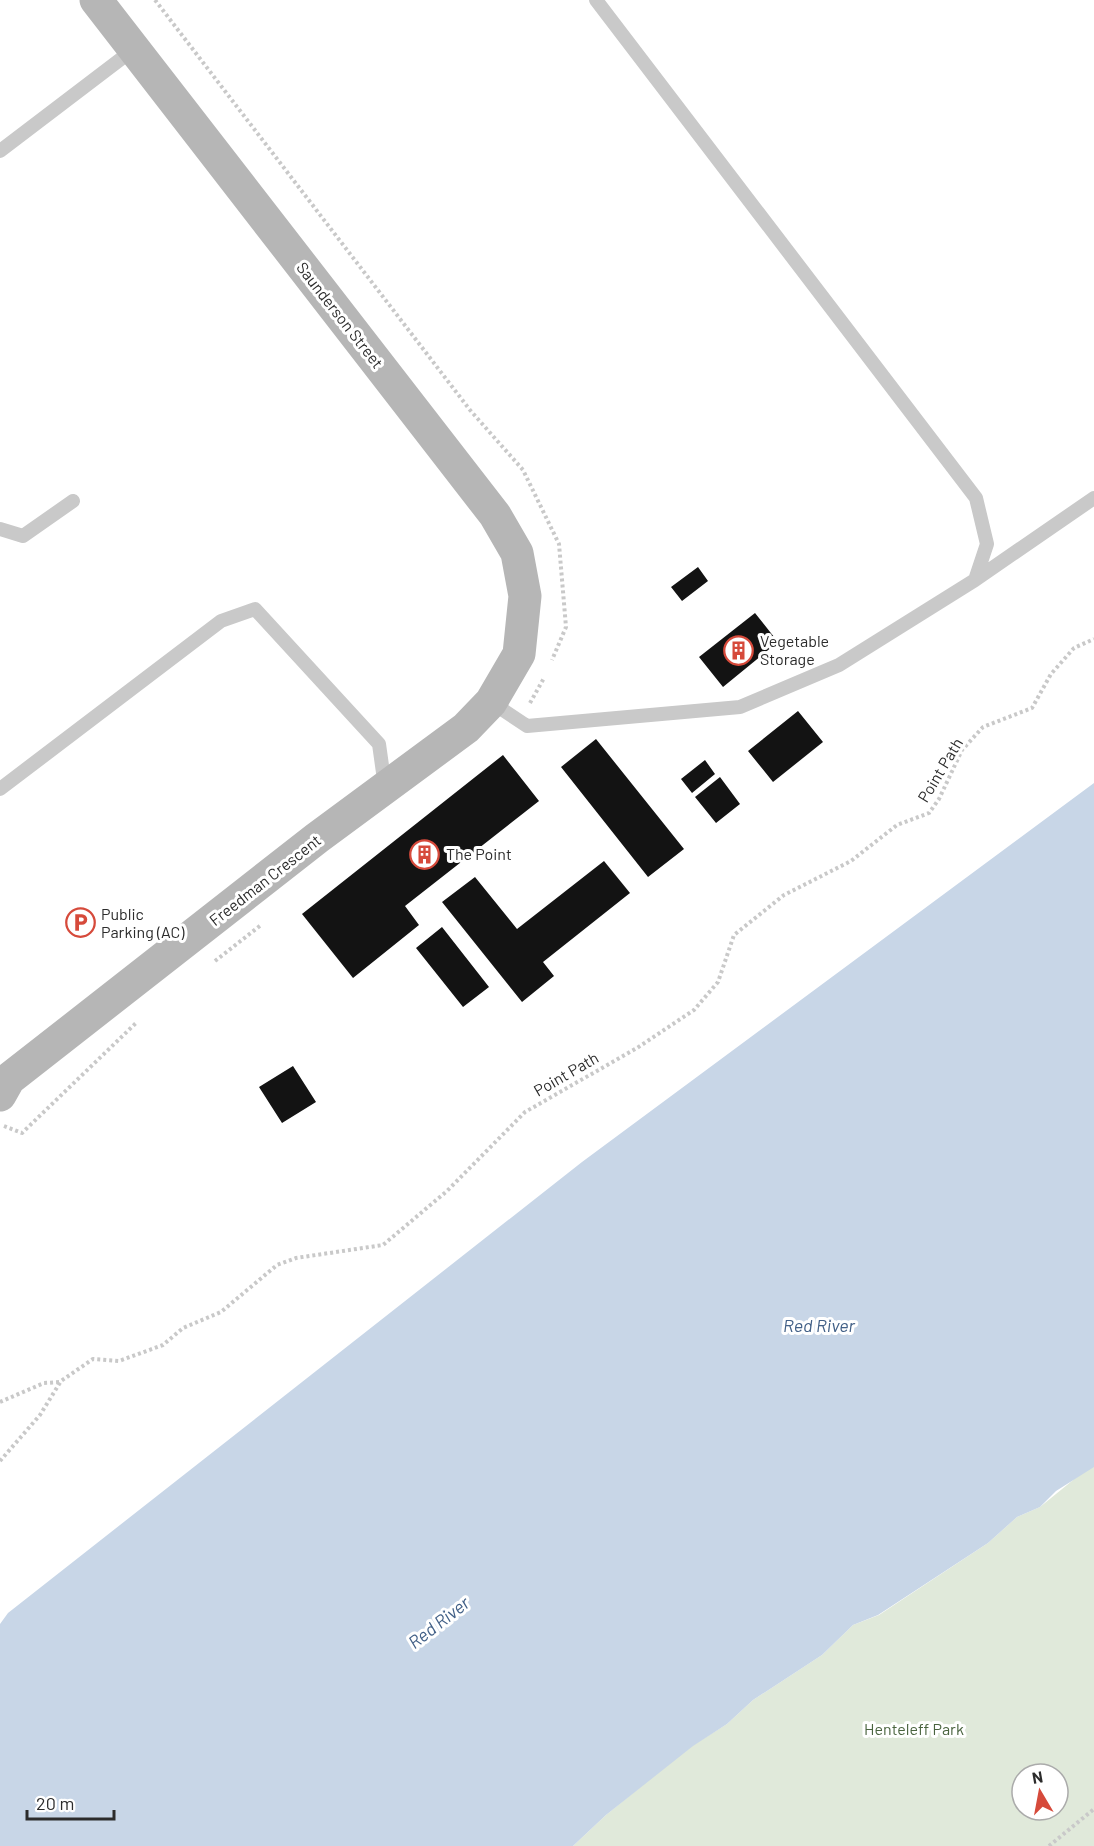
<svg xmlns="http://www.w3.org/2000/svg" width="1094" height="1846" font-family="Barlow,sans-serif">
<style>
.green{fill:#e0e9da;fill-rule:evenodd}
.water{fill:#c8d6e7}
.building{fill:#131313}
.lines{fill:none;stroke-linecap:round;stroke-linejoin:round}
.path{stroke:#c9c9c9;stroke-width:4;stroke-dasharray:3 3;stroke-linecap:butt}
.lane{stroke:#c9c9c9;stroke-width:14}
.secondary{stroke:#b6b6b6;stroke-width:33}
.labels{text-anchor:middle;stroke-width:6;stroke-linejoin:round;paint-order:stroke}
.street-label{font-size:16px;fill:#2c2c2c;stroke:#fff}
.poi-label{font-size:16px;fill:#2c2c2c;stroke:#fff;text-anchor:start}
.park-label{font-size:16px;fill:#49633e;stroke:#fff}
.water-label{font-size:18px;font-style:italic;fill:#426087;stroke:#fff}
</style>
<rect width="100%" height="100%" fill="#fff"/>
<!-- green -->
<path class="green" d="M1094,1463v383h-521l33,-31 81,-66 40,-25 26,-24 69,-45 31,-30 26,-10 109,-72 29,-26 23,-10zM1022,1774h36v36h-36z"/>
<!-- water -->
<path class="water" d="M1094,783v684l-38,24 -16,16 -23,10 -29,26 -110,72 -25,10 -31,30 -69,45 -26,24 -34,22 -87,69 -33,31h-573v-222l8,-11 574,-451z"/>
<!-- building -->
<path class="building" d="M698,567l10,14 -26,20 -11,-14z
M755,613l23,29 -55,45 -24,-30z
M798,711l25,31 -50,40 -25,-31z
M596,739l88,110 -36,28 -87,-110z
M503,755l36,46 -134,105 14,19 -66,53 -51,-64z
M705,760l10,14 -23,19 -11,-14z
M720,777l20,27 -24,19 -21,-26z
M604,861l26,32 -87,69 11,14 -32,26 -80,-100 33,-25 42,52z
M442,927l47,60 -26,20 -47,-59z
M293,1066l23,36 -34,21 -23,-36z"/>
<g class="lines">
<!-- path -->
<path class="path" d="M155,0l315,410 53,60 36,74 7,83 -14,33
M530,703l14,-25
M215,961l46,-36
M4,1126l18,7 114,-110
M0,1402l44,-19 17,-1
M0,1461l40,-46 21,-34 32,-22 26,2 44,-16 20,-17 38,-16 56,-47 19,-7 87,-13 64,-54 78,-79 112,-64 57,-38 24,-28 16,-47 50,-40 67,-34 46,-36 32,-12 10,-14 23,-49 21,-23 49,-19 19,-34 23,-26 20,-9
M1049,1846l45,-37"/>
<!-- lane -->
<path class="lane" d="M596,0l380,498 11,46 -12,36 119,-82
M0,151l134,-102
M0,529l23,7 50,-35
M491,702l36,24 213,-19 99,-42 136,-85
M0,789l221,-168 34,-12 124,135 6,43"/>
<!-- secondary -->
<path class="secondary" d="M0,1095l9,-16 308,-241 149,-110 25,-26 28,-48 6,-58 -8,-43 -22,-38 -399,-515"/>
</g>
<!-- icons -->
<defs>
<symbol id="building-ring" viewBox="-11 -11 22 22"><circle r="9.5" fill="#fff" stroke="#d64a3b" stroke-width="1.5"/><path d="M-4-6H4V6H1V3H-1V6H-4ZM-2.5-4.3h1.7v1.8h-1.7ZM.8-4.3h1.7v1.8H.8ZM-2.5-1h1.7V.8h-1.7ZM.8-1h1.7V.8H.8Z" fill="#d64a3b"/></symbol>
<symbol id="parking-ring" viewBox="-11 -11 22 22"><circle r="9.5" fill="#fff" stroke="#d64a3b" stroke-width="1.5"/><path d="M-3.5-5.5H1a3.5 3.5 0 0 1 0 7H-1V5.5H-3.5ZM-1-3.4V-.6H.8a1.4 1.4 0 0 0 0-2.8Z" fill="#d64a3b"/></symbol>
</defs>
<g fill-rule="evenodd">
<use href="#building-ring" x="722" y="634" width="33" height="33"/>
<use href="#building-ring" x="408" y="838" width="33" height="33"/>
<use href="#parking-ring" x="64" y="906" width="33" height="33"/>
</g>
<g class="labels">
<!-- street labels -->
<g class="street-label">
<text transform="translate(340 315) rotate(52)" y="6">Saunderson Street</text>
<text transform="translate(940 770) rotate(-59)" y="6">Point Path</text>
<text transform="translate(265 880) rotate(-38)" y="6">Freedman Crescent</text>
<text transform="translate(566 1074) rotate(-30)" y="6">Point Path</text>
</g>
<!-- poi labels -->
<g class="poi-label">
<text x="760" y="647">Vegetable<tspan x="760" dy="18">Storage</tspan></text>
<text x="446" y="860">The Point</text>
<text x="101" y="920">Public<tspan x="101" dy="18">Parking (AC)</tspan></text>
</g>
<!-- park labels -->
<g class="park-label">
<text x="914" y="1735">Henteleff Park</text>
</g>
<!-- water labels -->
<g class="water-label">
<text x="819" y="1332">Red River</text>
<text transform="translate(439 1623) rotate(-38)" y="6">Red River</text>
</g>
</g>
<!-- north arrow -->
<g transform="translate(1040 1792) rotate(350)"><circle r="28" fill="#ffffff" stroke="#ababab" stroke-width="1.5"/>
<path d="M0-4.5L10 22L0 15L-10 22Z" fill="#d64a3b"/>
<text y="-9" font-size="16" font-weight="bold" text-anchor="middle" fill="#2c2c2c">N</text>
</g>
<!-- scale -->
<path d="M27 1810v9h87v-9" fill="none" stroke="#2c2c2c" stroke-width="3"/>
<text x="36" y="1810" font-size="18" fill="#2c2c2c" stroke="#ffffff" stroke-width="4.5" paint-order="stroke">20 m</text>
</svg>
